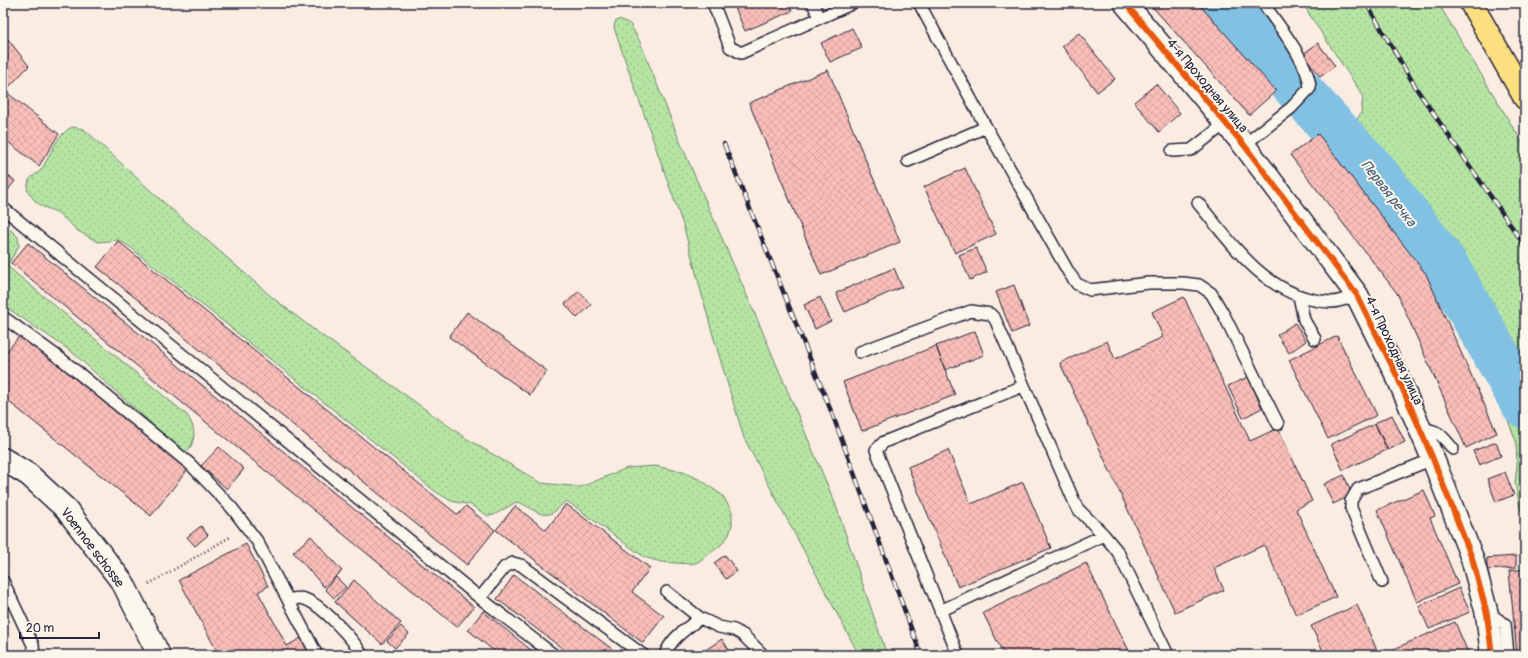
<svg xmlns="http://www.w3.org/2000/svg" width="1528" height="658" font-family="Pangolin,sans-serif">
<style>
.grass{fill:url(#grass-dots);stroke:#6c846f}
.lines{fill:none;stroke-linecap:round;stroke-linejoin:round}
.river{stroke:#83c1e3;stroke-width:47}
.building{fill:url(#building-cross-hatch);stroke:#22223b}
.lane-casing{stroke:#22223b;stroke-width:14}
.street-casing{stroke:#22223b;stroke-width:25}
.secondary-casing{stroke:#22223b;stroke-width:25}
.primary-casing{stroke:#22223b;stroke-width:25}
.path{stroke:#22223b;stroke-width:2.5;stroke-dasharray:1 3;stroke-linecap:butt}
.lane{stroke:#fbf7ec;stroke-width:11}
.street{stroke:#fbf7ec;stroke-width:22}
.secondary{stroke:#fbf7ec;stroke-width:22}
.primary{stroke:#fce080;stroke-width:22}
.rail-casing{stroke:#22223b;stroke-width:4.5}
.rail{stroke:#fbf7ec;stroke-width:3;stroke-dasharray:9;stroke-linecap:butt}
.cycleway-casing{stroke:#fbf7ec;stroke-width:8}
.cycleway{stroke:#e8590c;stroke-width:6}
.labels{text-anchor:middle;stroke-width:4;stroke-linejoin:round;paint-order:stroke}
.street-label{font-size:13px;fill:#22223b;stroke:#fbf7ec}
.water-label{font-size:14px;font-style:italic;fill:#445a76;stroke:#fbf7ec}
</style>
<defs>
<pattern id="grass-dots" width="8" height="8" patternUnits="userSpaceOnUse"><rect width="8" height="8" fill="#b6e5a3"/><path d="M2 2h.1M6 6h.1" fill="none" stroke="#9cc48d" stroke-width="1.8" stroke-linecap="round"/></pattern>
<pattern id="building-cross-hatch" width="8" height="8" patternUnits="userSpaceOnUse"><rect width="8" height="8" fill="#fabeb8"/><path d="M0 0l8 8M0 8l8-8" fill="none" stroke="#d6a39f"/></pattern>
</defs>
<rect width="100%" height="100%" fill="#fbece2"/>
<filter id="ink" filterUnits="userSpaceOnUse"><feTurbulence type="fractalNoise" baseFrequency=".025" numOctaves="2"/><feDisplacementMap in="SourceGraphic" scale="8" xChannelSelector="R" yChannelSelector="G"/><feConvolveMatrix kernelMatrix="1 2 1 2 8 2 1 2 1" color-interpolation-filters="sRGB"/></filter>
<g filter="url(#ink)">
<!-- grass -->
<path class="grass" d="M1304,3h134l87,144v371l-5,-10 -5,-25 2,-19 -1,-23 -7,-18 -76,-159 -86,-107 -4,-14 18,-30 2,-17 -54,-82z
M620,19l10,5 10,18 41,102 80,184 74,175 52,152h-28l-115,-217 -32,-106 -28,-104 -67,-191 -3,-10 1,-5z
M72,127l12,2 68,63 121,106 40,31 151,108 77,46 40,4 46,-19 28,-2 28,6 18,8 22,16 9,16v13l-3,10 -9,11 -22,16 -7,2 -30,-2 -17,-5 -77,-56c-6,3 -9,9 -15,12 -13,6 -23,-9 -36,-11l-22,13 -6,1 -17,-11 -20,-4 -15,-9 -306,-245 -11,-7 -21,2 -20,-11 -21,-19 -14,-5 -8,-6 -8,-11 2,-10c3,-4 8,-6 12,-10 9,-13 15,-35 31,-43z
M3,222l15,15 1,9 -12,20 180,149c8,12 10,23 1,36l-4,2 -112,-101 -69,-47z"/>
<g class="lines">
<!-- river -->
<path class="river" d="M1223,3l81,93 70,76 71,93 80,140"/>
</g>
<!-- building -->
<path class="building" d="M733,3h55l4,8 -47,20z
M1149,3h49l78,88 -27,24z
M852,28l10,20 -32,14 -9,-19z
M3,33l26,33 -24,25 54,43 -20,32 -36,-28z
M1079,33l36,46 -18,13 -35,-46z
M1318,43l17,23 -15,11 -17,-23z
M828,70l72,172 -79,33 -72,-172z
M1156,84l24,29 -21,19 -25,-30z
M1318,134l108,140 71,159 -31,15 -69,-155 -107,-138z
M965,168l31,66 -41,19 -31,-66z
M3,172l12,9 -10,13 -2,-1z
M118,241l340,274 8,-9 29,24 -28,35 -370,-298z
M28,243l446,364 -17,20 -446,-364z
M976,248l11,24 -17,8 -11,-25z
M894,268l8,19 -57,25 -9,-19z
M1014,285l15,41 -17,7 -16,-41z
M579,291l12,14 -14,13 -12,-14z
M820,297l11,24 -16,8 -11,-24z
M1184,297l66,144 28,-13 34,73 -16,8 40,88 -40,18 -32,-70 -50,23 10,22 -49,22 -115,-249 47,-22 8,18 48,-22 -11,-25z
M467,312l80,59 -17,24 -81,-58z
M1295,323l11,18 -17,12 -12,-18z
M975,331l9,24 -39,15 -9,-24z
M21,334l167,135 -37,47 -148,-119v-41z
M1337,336l40,79 -49,24 -39,-79z
M936,346l19,49 -93,36 -19,-49z
M1248,377l14,31 -19,10 -15,-32z
M1392,415l13,27 -17,8 -13,-27z
M1375,424l12,26 -44,20 -12,-26z
M1496,442l5,14 -22,9 -6,-14z
M219,447l25,22 -17,20 -26,-23z
M948,450l23,54 52,-22 28,66 -93,39 -50,-120z
M1505,472l9,23 -18,7 -9,-23z
M1344,475l8,20 -19,9 -9,-20z
M1424,490l11,26 -5,2 28,66 -41,18 -40,-92z
M566,504l84,64 -18,24 32,24 -21,27 -147,-113 19,-24 31,24z
M201,526l7,9 -13,11 -8,-9z
M311,536l31,35 -18,16 -31,-35z
M246,544l22,42 -10,6 29,54 14,-8 9,17h-91l-40,-75z
M725,555l12,16 -11,8 -12,-16z
M1516,556v12l-29,2v-12z
M1086,563l45,92h-127l-21,-42z
M1525,569v86h-8l-8,-84z
M514,575l106,80h-49l-74,-56z
M336,577l10,10 -12,11 -9,-9z
M354,580l47,43 -19,21 -47,-42z
M1459,588l11,24 -41,17 -10,-23z
M1357,605l22,50h-54l-14,-29z
M483,611l54,44h-38l-31,-25z
M1455,622l14,33h-72l-3,-6z
M401,626l8,8 -14,14 -8,-7z
M722,639l10,16h-34z"/>
<g class="lines">
<defs>
<path id="lane" d="M713,3l17,44 11,6 110,-49
M813,3l6,15
M986,127l83,146 8,11 13,6 59,-7h34l16,2 12,8 14,24 53,107
M1244,145l47,-37 19,-20c-1,-26 -32,-63 -47,-85
M1172,151l19,-1 35,-27
M908,161l78,-34 -67,-124
M1198,203c36,43 71,97 133,99 8,0 18,-4 26,-7
M3,208l477,390 25,-31 8,-4 8,2 122,90
M1299,296l5,24 11,19
M3,317l62,45 125,102 42,44 25,33 60,114
M860,352l111,-41 19,3 5,5 82,189 27,27 14,17 50,103
M1420,429c18,0 22,7 33,20
M3,581l30,64 1,10
M1382,582l-31,-74v-7l7,-12 75,-30
M667,592l33,26
M480,598l74,57
M288,600c5,-1 11,-3 16,-1 16,4 50,41 58,56
M940,611l164,-76
M1487,614l6,2 12,8 3,31
M665,655c6,-17 21,-26 35,-37l19,9 15,3 9,5 20,20
M958,655l-82,-205 8,-8 139,-56"/>
<path id="street" d="M1125,3l119,142 113,150 41,83 35,81 39,99 15,56 5,41"/>
<path id="secondary" d="M3,459l26,16 37,34 57,74 36,72"/>
<path id="primary" d="M1471,3l54,95"/>
</defs>
<!-- lane casing -->
<use href="#lane" class="lane-casing"/>
<!-- street casing -->
<use href="#street" class="street-casing"/>
<!-- secondary casing -->
<use href="#secondary" class="secondary-casing"/>
<!-- primary casing -->
<use href="#primary" class="primary-casing"/>
<!-- path -->
<path class="path" d="M149,584l81,-47"/>
<!-- lane -->
<use href="#lane" class="lane"/>
<!-- street -->
<use href="#street" class="street"/>
<!-- secondary -->
<use href="#secondary" class="secondary"/>
<!-- primary -->
<use href="#primary" class="primary"/>
<defs>
<path id="rail" d="M1366,3l52,88 107,155
M724,144l109,272 88,239"/>
</defs>
<!-- rail casing -->
<use href="#rail" class="rail-casing"/>
<!-- rail -->
<use href="#rail" class="rail"/>
<defs>
<path id="cycleway" d="M1125,3l119,142 113,150 41,83 35,81 39,99 15,56 5,41"/>
</defs>
<!-- cycleway casing -->
<use href="#cycleway" class="cycleway-casing"/>
<!-- cycleway -->
<use href="#cycleway" class="cycleway"/>
</g>
</g>
<g class="labels">
<!-- street labels -->
<g class="street-label">
<text transform="translate(1208 85) rotate(50)" y="5">4-я Проходная улица</text>
<text transform="translate(1395 350) rotate(65)" y="5">4-я Проходная улица</text>
<text transform="translate(93 547) rotate(53)" y="5">Voennoe schosse</text>
</g>
<!-- water labels -->
<g class="water-label">
<text transform="translate(1389 193) rotate(52)" y="5">Первая речка</text>
</g>
</g>
<!-- margin -->
<rect width="1528" height="658" fill="none" stroke="#fbf7ec" stroke-width="16"/>
<rect x="8" y="8" width="1512" height="642" fill="none" stroke="#22223b" stroke-width="1.5" filter="url(#ink)"/>
<!-- scale -->
<path d="M20 632v6h79v-6" fill="none" stroke="#22223b" stroke-width="2"/>
<text x="26" y="632" font-size="12" fill="#22223b" stroke="#fbf7ec" stroke-width="3" paint-order="stroke">20 m</text>
</svg>
